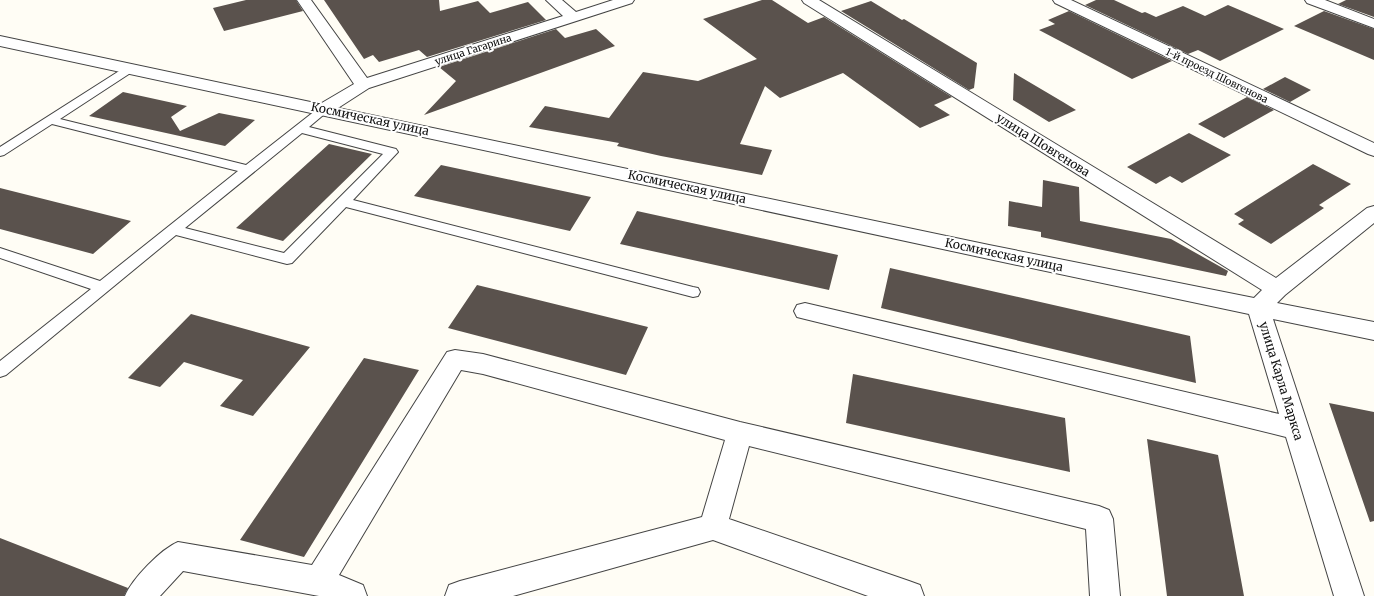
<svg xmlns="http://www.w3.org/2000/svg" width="1374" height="596" font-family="Merriweather,serif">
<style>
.building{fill:#5a524d}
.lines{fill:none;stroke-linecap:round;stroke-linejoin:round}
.service-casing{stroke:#444;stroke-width:2}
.minor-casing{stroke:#444;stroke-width:2}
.service{fill:#fff;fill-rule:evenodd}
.minor{fill:#fff;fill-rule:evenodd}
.labels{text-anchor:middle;stroke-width:4;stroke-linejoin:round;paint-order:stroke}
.far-street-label{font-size:10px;fill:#111;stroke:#fff}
.street-label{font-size:12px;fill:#111;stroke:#fff}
</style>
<rect width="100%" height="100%" fill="#fffdf5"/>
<!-- building -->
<path class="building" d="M246,0h50l7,11 -79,20 -11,-23z
M324,0h115l1,11 38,-10 12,12 38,-11 18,18 -119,37 -8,-7 -40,12 -6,-7 -9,4z
M762,0h10l36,23 16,-6 128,80 -18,8 16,10 -30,13 -77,-55 -63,25 -15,-12 -25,58 32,6 -10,25 -101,-19 -44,-10 2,-3 -90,-16 16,-21 64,12 34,-46 55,9 59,-22 -54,-40z
M1096,0h18l28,13 3,-1 11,5 27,-11 22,10 23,-11 56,24 -64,32 -22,-11 -10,4 -103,-49z
M1346,0h28v17l-36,-13z
M871,1l31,19 2,-1 73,44 -3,25 -5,2 -128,-79z
M1069,11l103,50 -40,18 -93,-49 16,-6 -7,-4z
M1324,11l50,18v31l-80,-34z
M556,29l9,9 31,-9 19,17 -191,69 32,-34 -17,-14z
M1014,73l49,29 13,8 -27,12 -36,-22z
M1285,77l26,13 -21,12 -27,-13z
M123,92l64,14 -16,11 9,14 39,-18 36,7 -30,26 -136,-30z
M1247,97l27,13 -50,28 -26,-14z
M1189,133l42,22 -49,28 -12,-7 -14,8 -29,-17z
M329,144l43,10 -89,87 -47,-13z
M1313,164l38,20 -32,21 5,3 -53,36 -33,-20 6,-4 -10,-6z
M441,165l150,32 -21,34 -156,-35z
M1043,180l36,7 1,34 91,18 57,32 -2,5 -185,-39v-5l-33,-6 1,-25 33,6z
M0,188l131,33 -38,33 -93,-25z
M637,211l201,44 -9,35 -209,-46z
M890,268l300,68 6,47 -315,-75z
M477,285l171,42 -22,48 -178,-47z
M191,314l119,33 -57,69 -33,-10 23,-26 -59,-18 -24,25 -32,-9z
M364,358l55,12 -115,187 -64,-17z
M853,374l212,44 5,54 -224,-49z
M1329,403l45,9v109l-4,1z
M1147,439l71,16 26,141h-77z
M0,538l128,50 -4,8h-124z"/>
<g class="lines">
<defs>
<path id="service" d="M131,65l5,3 -1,2 -75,49 186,46 74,-58h8l2,2 -2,2 -19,16 87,22 2,3 -45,48 340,87 5,1 2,4 -2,4 -5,1 -347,-90 -54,56 -5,1 -111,-29 -170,140 -6,2v-16l91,-72 -91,-31v-10l100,33 138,-110 -186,-47 -48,31 -4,1v-9l127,-81zM302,133l81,21 -99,99 -99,-25z"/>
<path id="minor" d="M297,0h14l56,78 196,-62 -17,-16h16l14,12 37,-12h21l-2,3 -263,85 -31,20 651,137 265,53 8,-8 -458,-287 -2,-3h17l457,278 91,-70 7,-2v17l-89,72 -8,8 97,19v18l-101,-21 91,277h-30l-48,-159 -481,-118 -8,-2 -3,-6 3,-6 8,-2 474,111 -30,-100 -260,-55 -989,-213v-10l320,68 34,-20z
M1053,0h18l303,143v13l-6,-2 -313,-151z
M1305,0h20l49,19v9l-67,-25z
M455,350l28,4 257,68 359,84 10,4 4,9 7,77h-30l-4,-67 -337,-83 -20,73 180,62 11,4 4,11h-56l-155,-56 -200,56h-68l4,-11 11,-4 242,-64 23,-77 -242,-66 -22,-4 -122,205 24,10 4,11h-48l-136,-25 -23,25h-35c7,-17 36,-47 53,-54l134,23 135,-213z"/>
</defs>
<!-- service casing -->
<use href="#service" class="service-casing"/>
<!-- minor casing -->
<use href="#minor" class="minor-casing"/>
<!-- service -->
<use href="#service" class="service"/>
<!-- minor -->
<use href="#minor" class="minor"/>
</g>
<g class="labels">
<!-- far-street labels -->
<g class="far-street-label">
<text transform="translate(473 49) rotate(-18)" y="4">улица Гагарина</text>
<text transform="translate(1217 75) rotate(26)" y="4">1-й проезд Шовгенова</text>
</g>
<!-- street labels -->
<g class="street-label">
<text transform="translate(370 119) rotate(12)" y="4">Космическая улица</text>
<text transform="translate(1043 145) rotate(32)" y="4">улица Шовгенова</text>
<text transform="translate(687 187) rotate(12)" y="4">Космическая улица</text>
<text transform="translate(1004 255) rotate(12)" y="4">Космическая улица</text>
<text transform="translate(1281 381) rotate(73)" y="4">улица Карла Маркса</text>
</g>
</g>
</svg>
